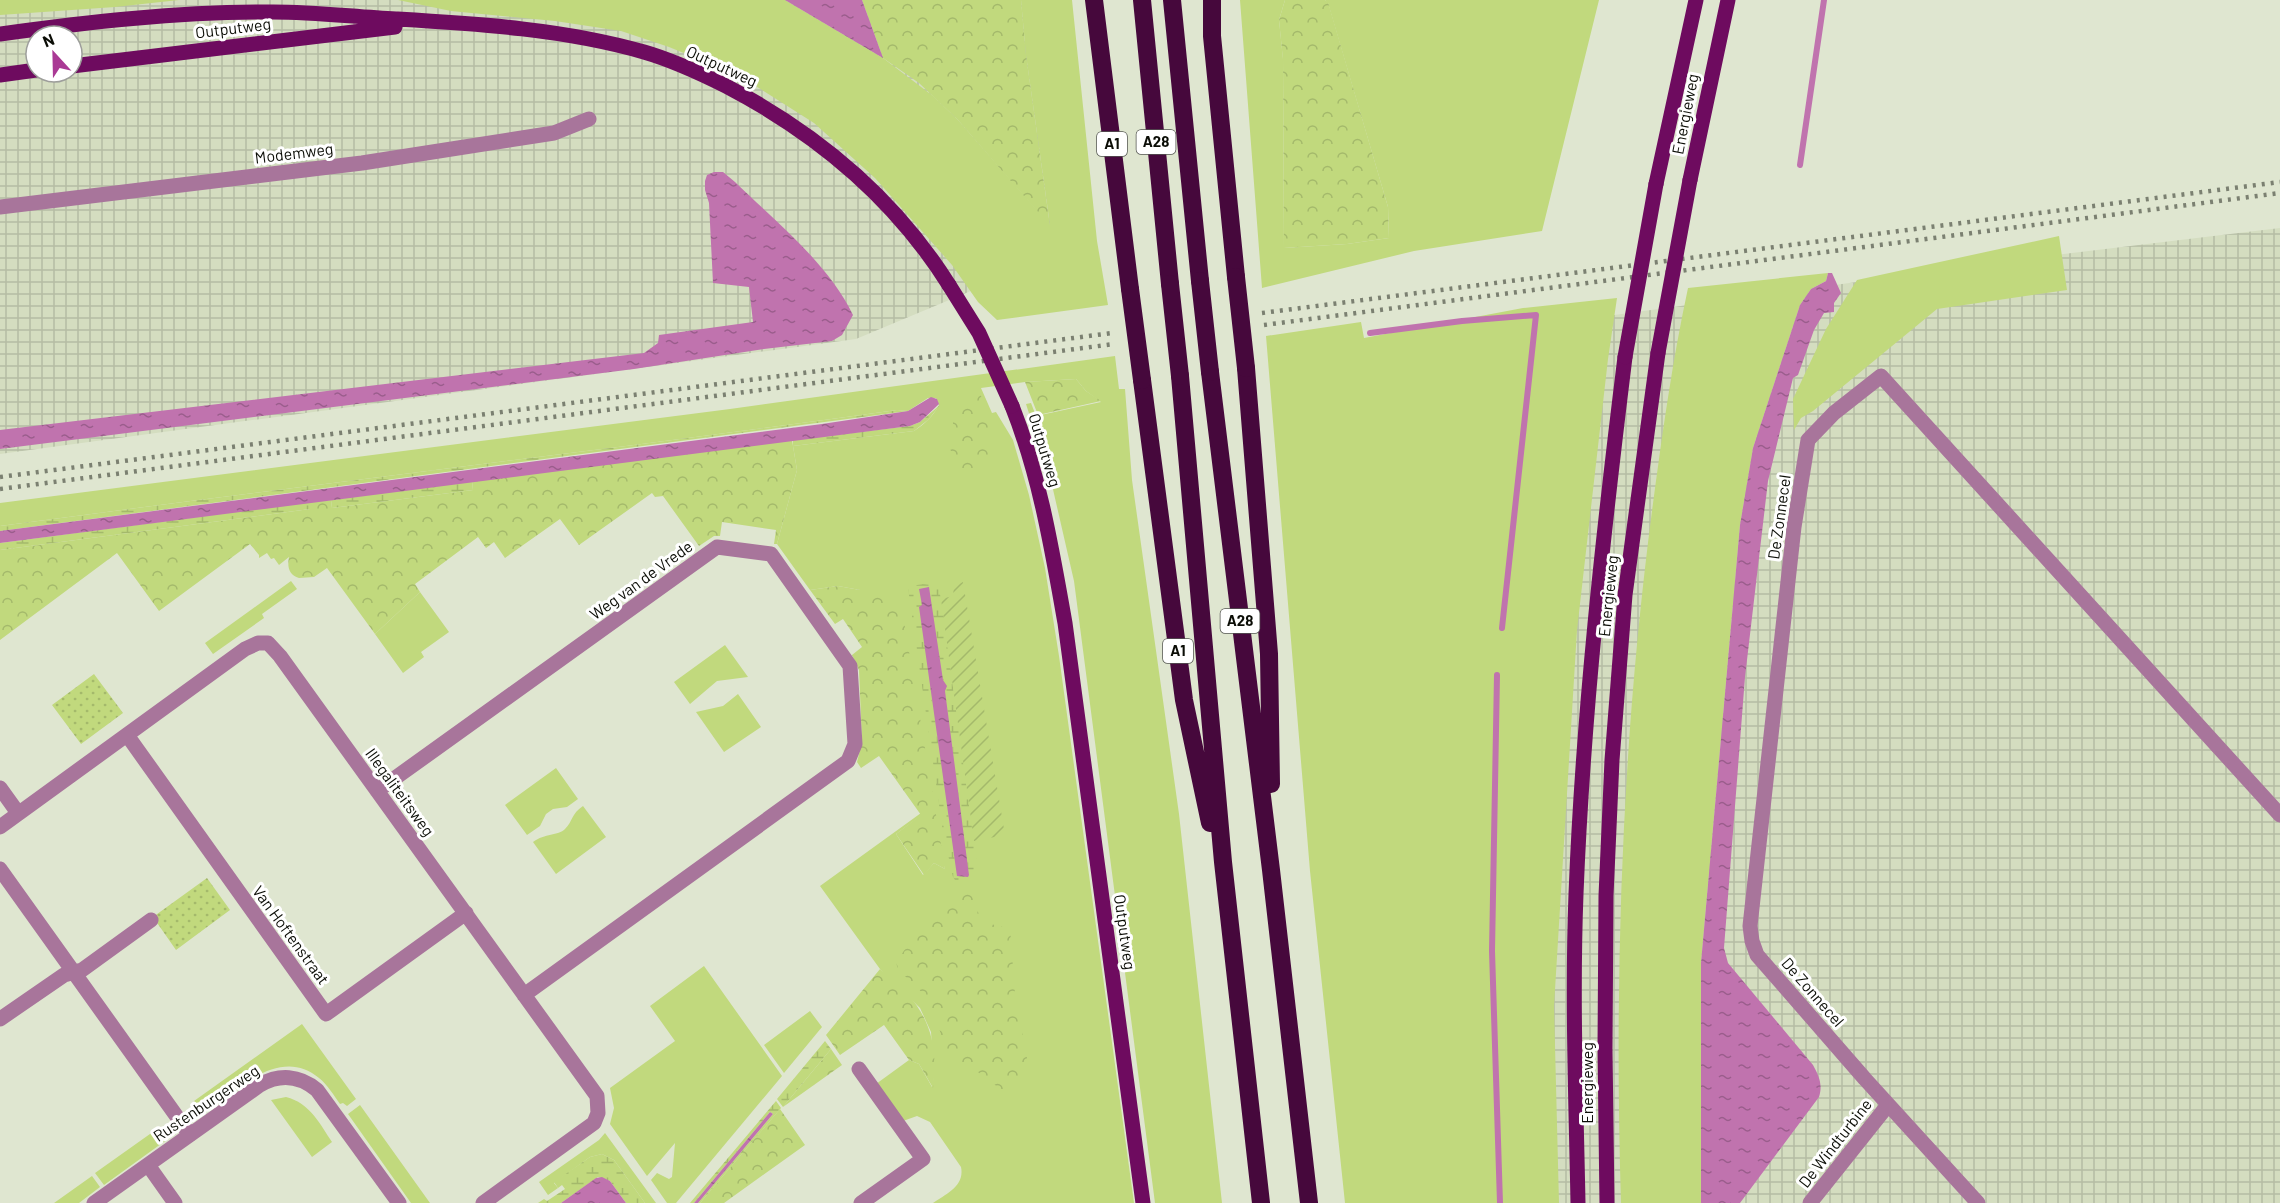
<svg xmlns="http://www.w3.org/2000/svg" width="2280" height="1203" font-family="Barlow,sans-serif">
<style>
.industrial{fill:url(#industrial-grid);fill-rule:evenodd}
.grass{fill:#c1d97d}
.forest{fill:url(#forest-crowns)}
.wetland{fill:url(#wetland-marsh);fill-rule:evenodd}
.park{fill:url(#park-dots)}
.garden{fill:url(#garden-furrows)}
.water{fill:url(#water-ripples)}
.lines{fill:none;stroke-linecap:round;stroke-linejoin:round}
.stream{stroke:#c073ae;stroke-width:6}
.minor{stroke:#a8759b;stroke-width:15}
.major{stroke:#6e0b5f;stroke-width:15}
.highway{stroke:#46083c;stroke-width:18}
.rail{stroke:#7b8071;stroke-width:4.5;stroke-dasharray:3 6;stroke-linecap:butt}
.major-bridge{stroke:#6e0b5f;stroke-width:15}
.highway-bridge{stroke:#46083c;stroke-width:18}
.labels{text-anchor:middle;stroke-width:6;stroke-linejoin:round;paint-order:stroke}
.shield{fill:#fff;stroke:#545651;stroke-width:1.5}
.shield-label{font-size:15px;font-weight:bold;fill:#0b0d06}
.street-label{font-size:16px;fill:#0b0d06;stroke:#fff}
</style>
<defs>
<pattern id="industrial-grid" width="8" height="8" patternUnits="userSpaceOnUse" patternTransform="scale(1.5)"><rect width="8" height="8" fill="#d4ddc0"/><path d="M0 4h8M4 0v8" fill="none" stroke="#b5bca4"/></pattern>
<pattern id="forest-crowns" width="20" height="18" patternUnits="userSpaceOnUse" patternTransform="scale(1.5)"><rect width="20" height="18" fill="#c1d97d"/><path d="M2 6a3 3 0 1 1 6 0M12 15a3 3 0 1 1 6 0" fill="none" stroke="#a4b96b"/></pattern>
<pattern id="wetland-marsh" width="20" height="14" patternUnits="userSpaceOnUse" patternTransform="scale(1.5)"><rect width="20" height="14" fill="#c1d97d"/><path d="M1 5h8M5 5V1M11 12h8M15 12V8" fill="none" stroke="#a4b96b"/></pattern>
<pattern id="park-dots" width="8" height="8" patternUnits="userSpaceOnUse" patternTransform="scale(1.5)"><rect width="8" height="8" fill="#c1d97d"/><path d="M2 2h.1M6 6h.1" fill="none" stroke="#a4b96b" stroke-width="1.8" stroke-linecap="round"/></pattern>
<pattern id="garden-furrows" width="10" height="10" patternUnits="userSpaceOnUse" patternTransform="scale(1.5)"><rect width="10" height="10" fill="#c1d97d"/><path d="M-1 1l2-2M0 10L10 0M9 11l2-2" fill="none" stroke="#a4b96b"/></pattern>
<pattern id="water-ripples" width="26" height="14" patternUnits="userSpaceOnUse" patternTransform="scale(1.5)"><rect width="26" height="14" fill="#c073ae"/><path d="M2 4q2-2 4 0t4 0M15 11q2-2 4 0t4 0" fill="none" stroke="#9a5d8c"/></pattern>
</defs>
<rect width="100%" height="100%" fill="#dfe6d0"/>
<!-- industrial -->
<path class="industrial" d="M0,0h1046l16,253 -206,86 -856,115zM36,36h36v36h-36z
M2280,228v975h-880l-86,-847 733,-100z"/>
<!-- grass -->
<path class="grass" d="M0,0h179l-64,7 -115,8z
M398,0h387l98,58 50,38 25,24 92,105 -24,-170 -5,-55h51l25,241 11,64 -111,15 -19,-18 -26,-37 -77,-87 -61,-55 -74,-47 -71,-29 -48,-16 -66,-10 -104,-10z
M1240,0h45l-6,20 4,39 1,189 63,-4 42,-6 -1,-31 -60,-204 -3,-3h274l-57,231 -128,20 -152,37z
M2059,236l8,54 -130,19 -124,102 -12,7 -7,12 -1,-31 33,-70 31,-49z
M1828,273l-2,8 -15,8 -11,16 -47,143 -13,77 -39,438v240h-80c-7,-231 1,-462 31,-692 10,-75 20,-149 36,-223z
M1617,298l-9,61 -31,271 -23,376 5,197h-214l-35,-332 -44,-535 95,-14 3,16 159,-30z
M1115,356l4,33h6l7,91 47,334 43,389h-67l-81,-622 -22,-96 -26,-81 5,-1 5,13 65,-14 -15,-11 -10,-12 -51,3 -44,6 11,25 4,-1 17,28 16,55 16,73 14,88 75,547h-201c13,-9 32,-17 28,-36l-31,-45 -13,-6 -14,5 -27,-37 33,-24 10,4 13,23 2,-12 -3,-43 -11,-24 -40,-39 -60,-83 101,-73 1,2 -26,19 27,41 11,-12 11,6 -85,-279 -22,-4 -28,4 -33,-46 20,-74 -4,-24 121,-15c11,-7 19,-15 25,-26l-3,-7h-8l-20,13 -11,-1c-299,41 -598,76 -897,116v-23l730,-94z
M291,581l6,8 -35,25 2,4 -51,36 -8,-11z
M420,592l29,40 -28,20 3,5 -21,16 -28,-39z
M725,645l23,32 -31,4 -27,23 -16,-22z
M738,694l23,33 -37,25 -28,-40 27,-6z
M556,768l22,31 -11,8 -14,2 -7,5 -6,12 -13,9 -22,-30z
M583,806l23,31 -50,37 -23,-32c12,-9 25,-6 32,-13 8,-8 6,-15 18,-23z
M704,966l78,110 -106,127h-9l-16,-23 6,-7 12,6 3,-2 3,-34 -28,33 -37,-52 4,-16 -4,-20 65,-47 -25,-35z
M810,1011l12,16 -38,46 -20,-28z
M302,1024l54,75 -9,7 -4,-3 -3,1c-6,-8 -12,-19 -21,-26 -39,-33 -84,13 -116,36l-9,-13z
M286,1097c24,6 34,27 46,45l-20,15 -41,-57z
M360,1105l70,98h-19l-63,-89z
M157,1129l8,12 -61,44 -9,-12z
M605,1133l51,70h-11l-31,-43 -12,-6 -12,3 -36,26 4,5 -10,7 -9,-13 60,-42z
M92,1176l8,11 -21,16h-25z"/>
<!-- forest -->
<path class="forest" d="M862,0h159l5,55 24,171 -92,-106 -39,-37 -36,-25z
M1285,0h40l3,2 60,205 1,31 -42,6 -63,4 -1,-188 -4,-40z
M1076,379l10,12 15,10 -63,14 -13,-33z
M978,388l12,32c-3,7 0,12 0,20 1,18 -9,32 -23,43l-18,-36c5,-10 4,-13 4,-24 -1,-16 12,-28 25,-35z
M792,440l5,30 -20,74h-3l2,-14 -54,-8 -2,14h-6l-15,10 -36,-50 -8,1 -3,-4 -73,52 -19,-26 -55,39 -11,-16 -8,6 -8,-11 -63,47 5,8 -45,42 -48,-66 -13,9 -15,1c-10,-3 -12,-11 -10,-21l-10,8 -5,-7 -3,1 -4,-6 -8,5v-3l-9,-11 -91,67 -42,-58 -117,87v-90l310,-41v-7l21,-2 1,8 141,-18 -1,-9z
M838,586l22,4 39,1 46,278 -11,-6 -10,12 -28,-41 25,-19 -42,-59 -18,12 -4,-6 5,-20 -3,-72 -7,-15 10,-8 -19,-28 -8,5 -25,-34z
M953,888l21,5c1,26 12,32 36,35l5,66 14,75 -8,18 -12,6c-23,-10 -37,-33 -64,-35 -6,-40 -13,-63 -47,-87l-2,-10z
M880,969c43,33 60,64 53,119l-14,-24 -10,-4 -25,-35 -44,30 -14,-20z
M831,1049l11,16 -59,42z
M780,1109l25,36 -81,58h-24z"/>
<!-- wetland -->
<path class="wetland" d="M940,405l-11,14 -15,12 -121,15v-6l117,-14 10,-4z
M897,410l11,1 -908,120v-5c299,-40 598,-75 897,-116z
M472,481l1,9 -141,18 -1,-8z
M310,502v7l-310,41v-7z
M924,584l14,2 3,13 36,266 -3,11 -9,4h-10l-2,-3 -10,-45 -35,-244 2,-2zM929,587l14,93 4,3 -2,8 24,185h-12l-38,-269 3,-1z
M825,1041l6,8 -48,58 -6,-8z
M776,1101l5,7 -81,95h-2l75,-89 -3,-2 -76,91h-4z
M602,1154l12,6 31,43h-19l-16,-22 -12,-4 -37,26h-23l6,-4 3,2 18,-12 -3,-4 -4,3 -4,-6 36,-25z"/>
<!-- park -->
<path class="park" d="M94,674l29,39 -42,31 -29,-39z
M207,878l23,32 -54,40 -23,-33z"/>
<!-- garden -->
<path class="garden" d="M963,582l42,253 -31,6 -33,-242 12,-3 1,-10z"/>
<!-- water -->
<path class="water" d="M785,0h77l21,58z
M714,172h9l12,10c41,40 93,81 118,133l-11,20 -10,6 -68,8 -130,20 -634,80v-19l644,-77 14,-10 1,-8 94,-13 -4,-35 -36,-4 -4,-80 -4,-13v-9l2,-6z
M1828,273h4l9,20 -7,10v9l-10,1 -10,17 -16,45 -5,3 -25,103 -23,196 -21,271 4,15 85,102c6,11 10,20 6,32l-79,106h-39v-240l39,-438 13,-77 47,-143 11,-16 15,-8z
M931,397l6,2 2,5 -19,18 -10,4 -910,117v-12l822,-107 86,-13z
M929,587l14,93 4,6 -2,5 24,184 -1,2 -11,-1 -38,-269 3,-2 -3,-16z
M770,1112l3,2 -75,89h-4z
M602,1177l8,4 16,22h-65l35,-25z"/>
<g class="lines">
<!-- stream -->
<path class="stream" d="M1800,165l24,-165
M1370,333l92,-12 74,-6 -34,313
M1497,675l-5,276 8,252"/>
<!-- minor -->
<path class="minor" d="M0,207l362,-44 192,-30 35,-14
M127,735l199,279 140,-101
M0,788l18,25
M377,791l340,-244 54,7 79,112 5,78 -7,17 -324,234
M0,827l245,-178 13,-6h10l12,13 317,440 1,17 -4,10 -111,80
M0,869l190,266
M0,1019l64,-44 18,-5 69,-50
M859,1069l64,90 -62,44
M148,1165l27,38
M94,1203l166,-118c19,-11 39,-10 57,5l82,113
M1810,1203l78,-98
M1978,1203l-113,-124 -108,-124 -5,-14 -2,-15 44,-399 14,-87 26,-27 47,-37 399,439"/>
<!-- major -->
<path class="major" d="M0,34c88,-12 177,-22 266,-22 43,-1 87,5 130,7 83,5 168,10 248,33 28,8 56,21 82,34 90,47 169,113 223,199
M72,66l323,-39
M0,75l36,-5
M1690,180l38,-180
M1656,184l40,-184
M1012,406c28,70 40,144 53,217l78,580
M1578,1203c-2,-103 -6,-206 -2,-309 7,-179 27,-359 49,-537
M1607,1203l-2,-154 1,-153 6,-136 13,-165 33,-242"/>
<!-- highway -->
<path class="highway" d="M1094,0l36,289
M1142,0l28,284
M1172,0l28,281
M1212,0v36l24,241
M1246,368l23,286 2,130
M1210,372l61,498 38,333
M1180,376l43,486 38,341
M1142,380l42,320 26,123"/>
<!-- rail -->
<path class="rail" d="M1262,313l1018,-131
M1264,325l1016,-132
M0,477l1112,-144
M0,489l1114,-145"/>
<!-- major-bridge -->
<path class="major-bridge" d="M949,285l30,48 33,73
M1658,353l32,-173
M1625,357l31,-173"/>
<!-- highway-bridge -->
<path class="highway-bridge" d="M1236,277l10,91
M1200,281l10,91
M1170,284l10,92
M1130,289l12,91"/>
</g>
<g class="labels">
<!-- shield labels -->
<g class="shield">
<rect x="1136.5" y="130" width="39" height="24" rx="4.5"/>
<rect x="1097" y="132" width="30" height="24" rx="4.5"/>
<rect x="1220.5" y="609" width="39" height="24" rx="4.5"/>
<rect x="1163" y="639" width="30" height="24" rx="4.5"/>
</g>
<g class="shield-label">
<text x="1156" y="147">A28</text>
<text x="1112" y="149">A1</text>
<text x="1240" y="626">A28</text>
<text x="1178" y="656">A1</text>
</g>
<!-- street labels -->
<g class="street-label">
<text transform="translate(233 28) rotate(-7)" y="6">Outputweg</text>
<text transform="translate(722 66) rotate(25)" y="6">Outputweg</text>
<text transform="translate(1685 114) rotate(-79)" y="6">Energieweg</text>
<text transform="translate(294 153) rotate(-7)" y="6">Modemweg</text>
<text transform="translate(1045 450) rotate(73)" y="6">Outputweg</text>
<text transform="translate(1779 517) rotate(-82)" y="6">De Zonnecel</text>
<text transform="translate(641 580) rotate(-36)" y="6">Weg van de Vrede</text>
<text transform="translate(1608 596) rotate(-84)" y="6">Energieweg</text>
<text transform="translate(400 792) rotate(54)" y="6">Illegaliteitsweg</text>
<text transform="translate(1125 932) rotate(82)" y="6">Outputweg</text>
<text transform="translate(291 935) rotate(54)" y="6">Van Hoftenstraat</text>
<text transform="translate(1813 992) rotate(49)" y="6">De Zonnecel</text>
<text transform="translate(1587 1083) rotate(-90)" y="6">Energieweg</text>
<text transform="translate(206 1103) rotate(-34)" y="6">Rustenburgerweg</text>
<text transform="translate(1835 1143) rotate(-52)" y="6">De Windturbine</text>
</g>
</g>
<!-- north arrow -->
<g transform="translate(54 54) rotate(338)"><circle r="28" fill="#ffffff" stroke="#9d9e9b" stroke-width="1.5"/>
<path d="M0-4.5L10 22L0 15L-10 22Z" fill="#aa3995"/>
<text y="-9" font-size="16" font-weight="bold" text-anchor="middle" fill="#0b0d06">N</text>
</g>
</svg>
